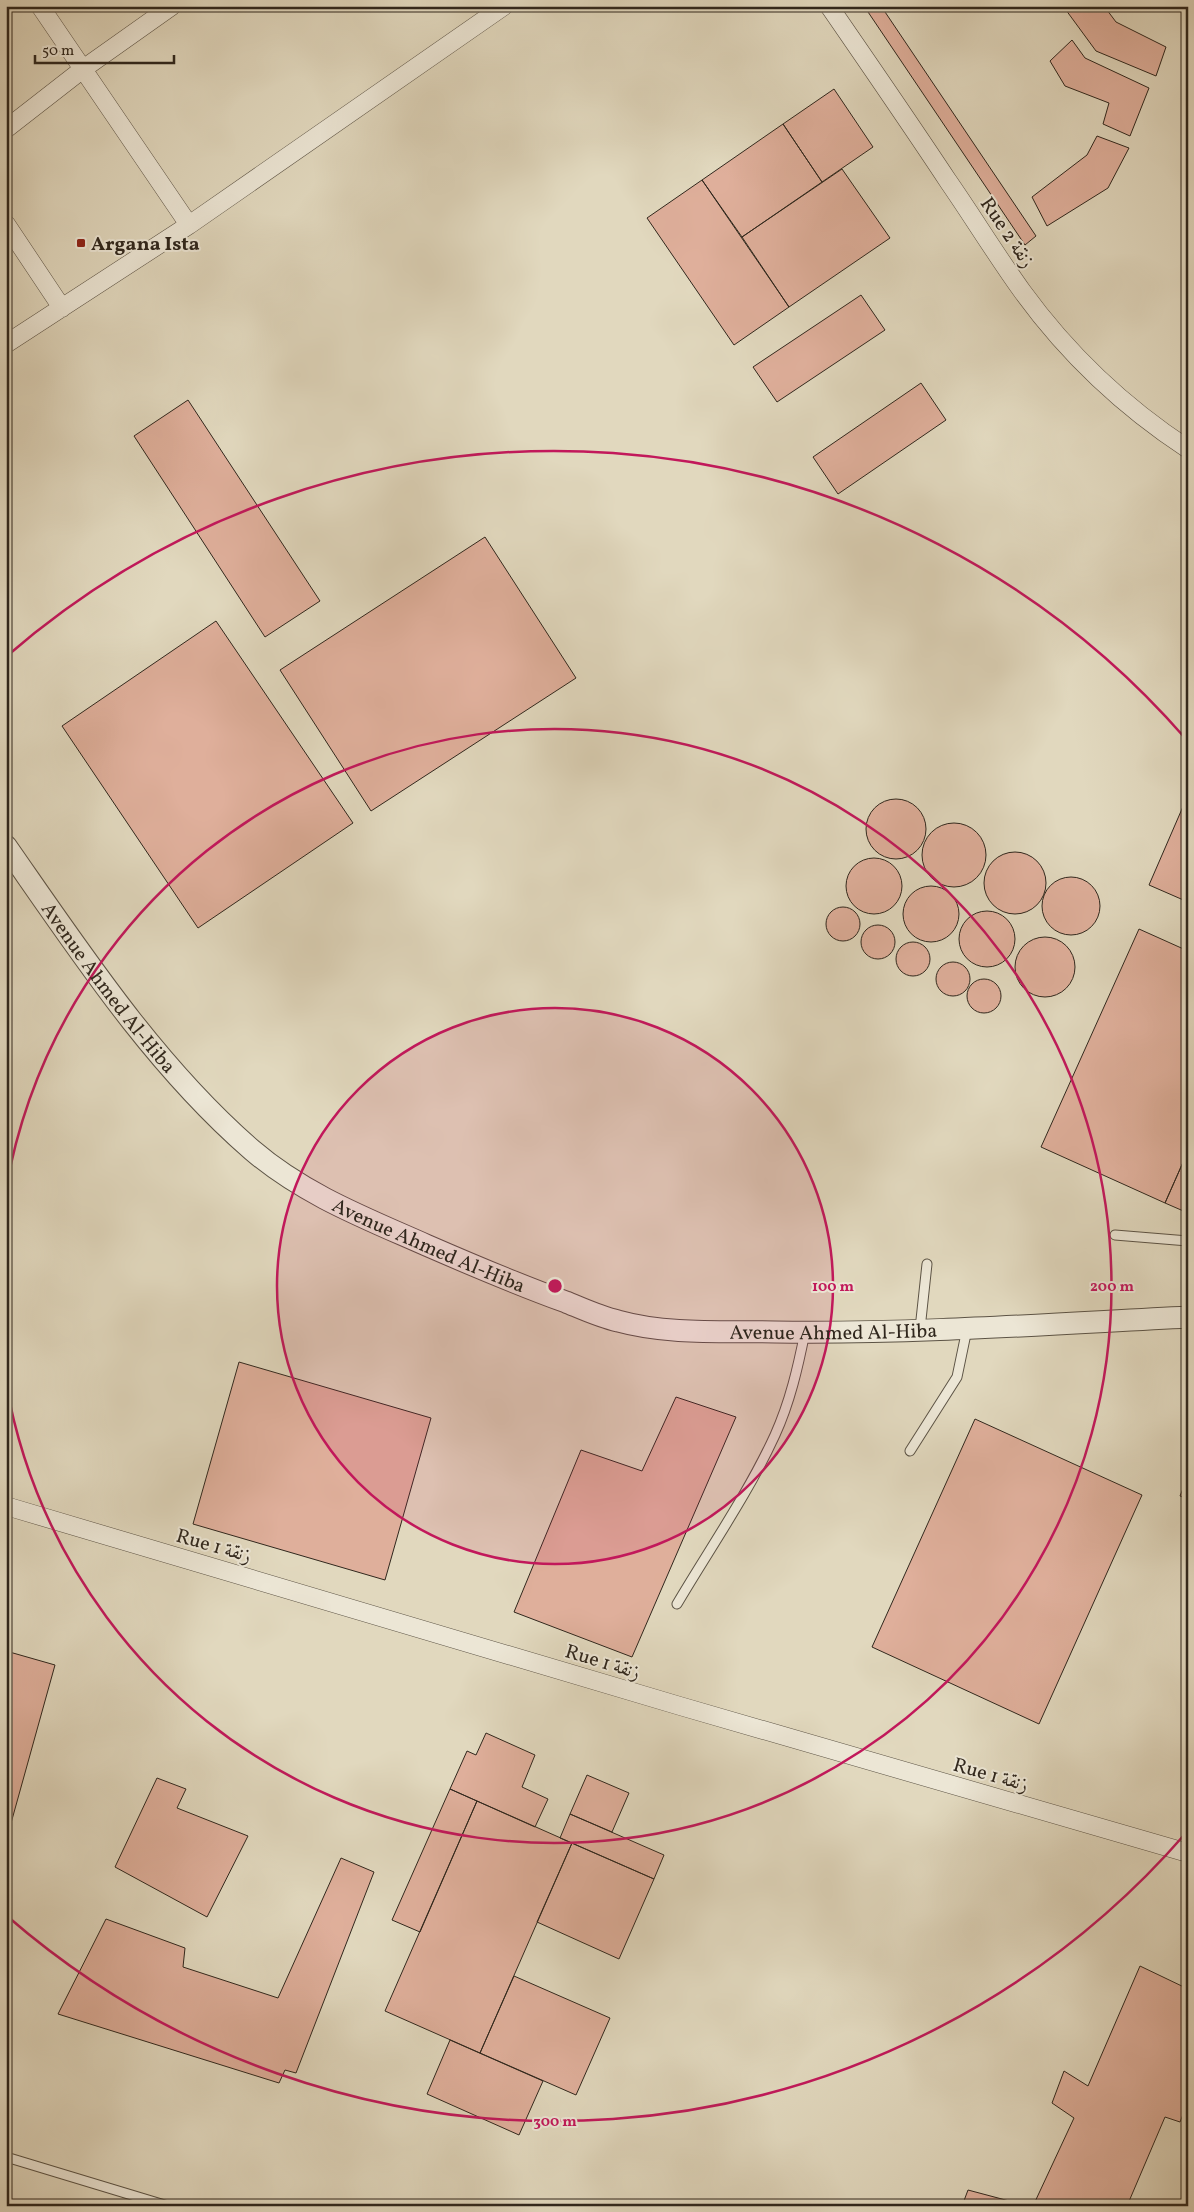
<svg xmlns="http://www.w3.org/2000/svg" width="1194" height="2212" font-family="Vollkorn,Amiri,serif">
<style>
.building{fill:#dfaf9b;stroke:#30271d}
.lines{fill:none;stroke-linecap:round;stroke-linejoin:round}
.service-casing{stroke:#5c5345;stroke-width:11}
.minor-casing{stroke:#5c5345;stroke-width:19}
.tertiary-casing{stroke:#5c5345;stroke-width:23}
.service{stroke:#ece6d5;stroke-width:9}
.minor{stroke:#ece6d5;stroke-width:18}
.tertiary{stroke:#ece6d5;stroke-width:21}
.ring{fill:none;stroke:#c2185b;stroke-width:2.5}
.poi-dot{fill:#8f2418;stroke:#ece6d5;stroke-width:2}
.labels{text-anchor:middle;stroke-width:4;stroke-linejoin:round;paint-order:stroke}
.street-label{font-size:20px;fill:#30271d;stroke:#ece6d5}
.poi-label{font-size:20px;font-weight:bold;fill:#30271d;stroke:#ece6d5;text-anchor:start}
.centre{fill:#c2185b;stroke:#ece6d5;stroke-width:2.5}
.ring-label{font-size:15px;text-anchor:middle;font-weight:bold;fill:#c2185b;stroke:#ece6d5;stroke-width:4;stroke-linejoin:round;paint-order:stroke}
</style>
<rect width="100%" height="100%" fill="#e1d8be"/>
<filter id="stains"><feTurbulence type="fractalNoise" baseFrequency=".004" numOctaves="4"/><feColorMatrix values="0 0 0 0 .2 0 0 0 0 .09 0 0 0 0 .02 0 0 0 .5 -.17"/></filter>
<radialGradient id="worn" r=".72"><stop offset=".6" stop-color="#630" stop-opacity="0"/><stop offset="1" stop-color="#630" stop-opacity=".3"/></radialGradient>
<!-- building -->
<path class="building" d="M864,6h17l155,230 -11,9z
M1063,6h41l12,16 50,25 -10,29 -60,-25z
M1072,40l13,18 64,30 -19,48 -27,-12 6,-21 -44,-17 -15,-25z
M834,89l39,58 -51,35 -39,-58z
M783,124l39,58 -80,55 -40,-57z
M1097,136l32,12 -21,40 -61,38 -15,-29 55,-42z
M842,169l48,69 -101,69 -47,-70z
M702,180l87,127 -55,38 -87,-127z
M861,295l24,35 -108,72 -24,-35z
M921,383l25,37 -108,74 -25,-37z
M188,400l132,201 -55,36 -131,-201z
M485,537l91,141 -205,133 -91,-141z
M216,621l137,202 -155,105 -136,-202z
M1188,795v107l-39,-17z
M866 829a30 30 0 1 1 60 0a30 30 0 1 1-60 0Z
M922 855a32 32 0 1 1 64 0a32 32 0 1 1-64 0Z
M984 883a31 31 0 1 1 62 0a31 31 0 1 1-62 0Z
M846 886a28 28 0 1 1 56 0a28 28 0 1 1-56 0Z
M1042 906a29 29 0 1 1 58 0a29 29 0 1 1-58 0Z
M903 914a28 28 0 1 1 56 0a28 28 0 1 1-56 0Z
M826 924a17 17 0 1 1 34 0a17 17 0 1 1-34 0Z
M959 939a28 28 0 1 1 56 0a28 28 0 1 1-56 0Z
M861 942a17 17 0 1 1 34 0a17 17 0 1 1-34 0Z
M1139,929l49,22v200l-23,52 -124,-56z
M1015 967a30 30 0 1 1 60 0a30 30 0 1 1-60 0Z
M896 959a17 17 0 1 1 34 0a17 17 0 1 1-34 0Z
M936 979a17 17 0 1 1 34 0a17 17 0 1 1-34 0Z
M967 996a17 17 0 1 1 34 0a17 17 0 1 1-34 0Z
M1188,1151v62l-23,-10z
M239,1362l192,56 -46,162 -192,-56z
M676,1397l60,20 -104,240 -118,-45 67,-162 61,21z
M975,1419l167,76 -103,229 -167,-77z
M1188,1476v23l-8,-3z
M6,1651l49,14 -47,169 -2,-1z
M486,1733l49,22 -13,32 26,12 -13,28 -85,-38 17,-38 9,4z
M587,1775l42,18 -17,39 -42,-18z
M157,1778l29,11 -9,19 71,28 -41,81 -92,-50z
M450,1789l27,12 -57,131 -28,-12z
M477,1801l95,42 -92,210 -95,-42z
M570,1814l94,41 -10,24 -94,-41z
M572,1843l82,36 -35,80 -82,-37z
M341,1858l33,14 -78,201 -11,-3 -6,13 -221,-69 48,-95 79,29 -2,19 95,31z
M1140,1966l48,23v113l-8,20 -15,-5 -38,89h-94l41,-88 -22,-15 12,-32 24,15z
M514,1976l96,42 -34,77 -96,-42z
M450,2040l93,41 -24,54 -92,-41z
M968,2190l60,16h-66z"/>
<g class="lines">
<defs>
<path id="service" d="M1115,1235l73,6
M920,1329l7,-65
M910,1451l47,-74 10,-48
M677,1604c33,-56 71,-110 98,-169 15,-33 23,-68 30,-103
M6,2157l162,49"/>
<path id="minor" d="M40,6l149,219
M829,6c40,58 80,116 119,175 25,36 48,74 74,110 45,62 102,116 166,158
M6,129l77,-60 89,-63
M6,224l56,84
M6,344l183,-119 315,-219
M6,1506l674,200 508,147"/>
<g id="tertiary">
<path id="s1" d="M6,846c74,106 148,219 246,304 51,44 113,68 174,95 46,20 93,40 140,57 17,7 34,15 52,19 50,14 106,10 157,11 138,2 275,-8 413,-15"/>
</g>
</defs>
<!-- service casing -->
<use href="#service" class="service-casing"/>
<!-- minor casing -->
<use href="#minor" class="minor-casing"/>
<!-- tertiary casing -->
<use href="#tertiary" class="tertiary-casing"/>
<!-- service -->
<use href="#service" class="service"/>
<!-- minor -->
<use href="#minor" class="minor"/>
<!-- tertiary -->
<use href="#tertiary" class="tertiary"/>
</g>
<!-- distance rings -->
<circle cx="555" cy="1286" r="278" fill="#c2185b" fill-opacity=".12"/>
<g class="ring">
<circle cx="555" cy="1286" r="278"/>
<path d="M6 1189A557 557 0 1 1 6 1383"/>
<path d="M1185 1834A835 835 0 0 1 7 1916M7 656A835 835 0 0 1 1185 738"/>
</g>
<!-- markers -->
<rect class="poi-dot" x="76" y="238" width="10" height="10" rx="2.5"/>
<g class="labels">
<!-- street labels -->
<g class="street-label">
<text transform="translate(1008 232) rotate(56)" y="7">Rue 2 زنقة</text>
<text dy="7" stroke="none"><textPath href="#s1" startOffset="175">Avenue Ahmed Al-Hiba</textPath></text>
<text dy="7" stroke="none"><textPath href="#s1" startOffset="594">Avenue Ahmed Al-Hiba</textPath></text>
<text dy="7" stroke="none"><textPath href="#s1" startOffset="1014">Avenue Ahmed Al-Hiba</textPath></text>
<text transform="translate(214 1545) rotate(16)" y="7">Rue 1 زنقة</text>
<text transform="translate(603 1661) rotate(17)" y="7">Rue 1 زنقة</text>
<text transform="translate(991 1774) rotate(16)" y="7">Rue 1 زنقة</text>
</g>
<!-- poi labels -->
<g class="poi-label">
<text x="91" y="250">Argana Ista</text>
</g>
</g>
<circle cx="555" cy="1286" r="8" class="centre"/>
<g class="ring-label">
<text x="833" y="1291">100 m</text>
<text x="1112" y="1291">200 m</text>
<text x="555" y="2126">300 m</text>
</g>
<!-- margin -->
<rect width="1194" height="2212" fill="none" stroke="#e1d8be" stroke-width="25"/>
<rect x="8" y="8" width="1179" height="2197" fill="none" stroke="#30271d" stroke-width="2.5"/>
<rect x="12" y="12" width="1169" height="2187" fill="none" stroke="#30271d"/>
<!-- scale -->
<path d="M35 55v8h139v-8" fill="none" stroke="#30271d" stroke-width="2.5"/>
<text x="42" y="55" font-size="15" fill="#30271d" stroke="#ece6d5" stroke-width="4" paint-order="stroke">50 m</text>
<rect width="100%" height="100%" filter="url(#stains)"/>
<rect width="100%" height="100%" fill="url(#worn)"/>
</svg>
